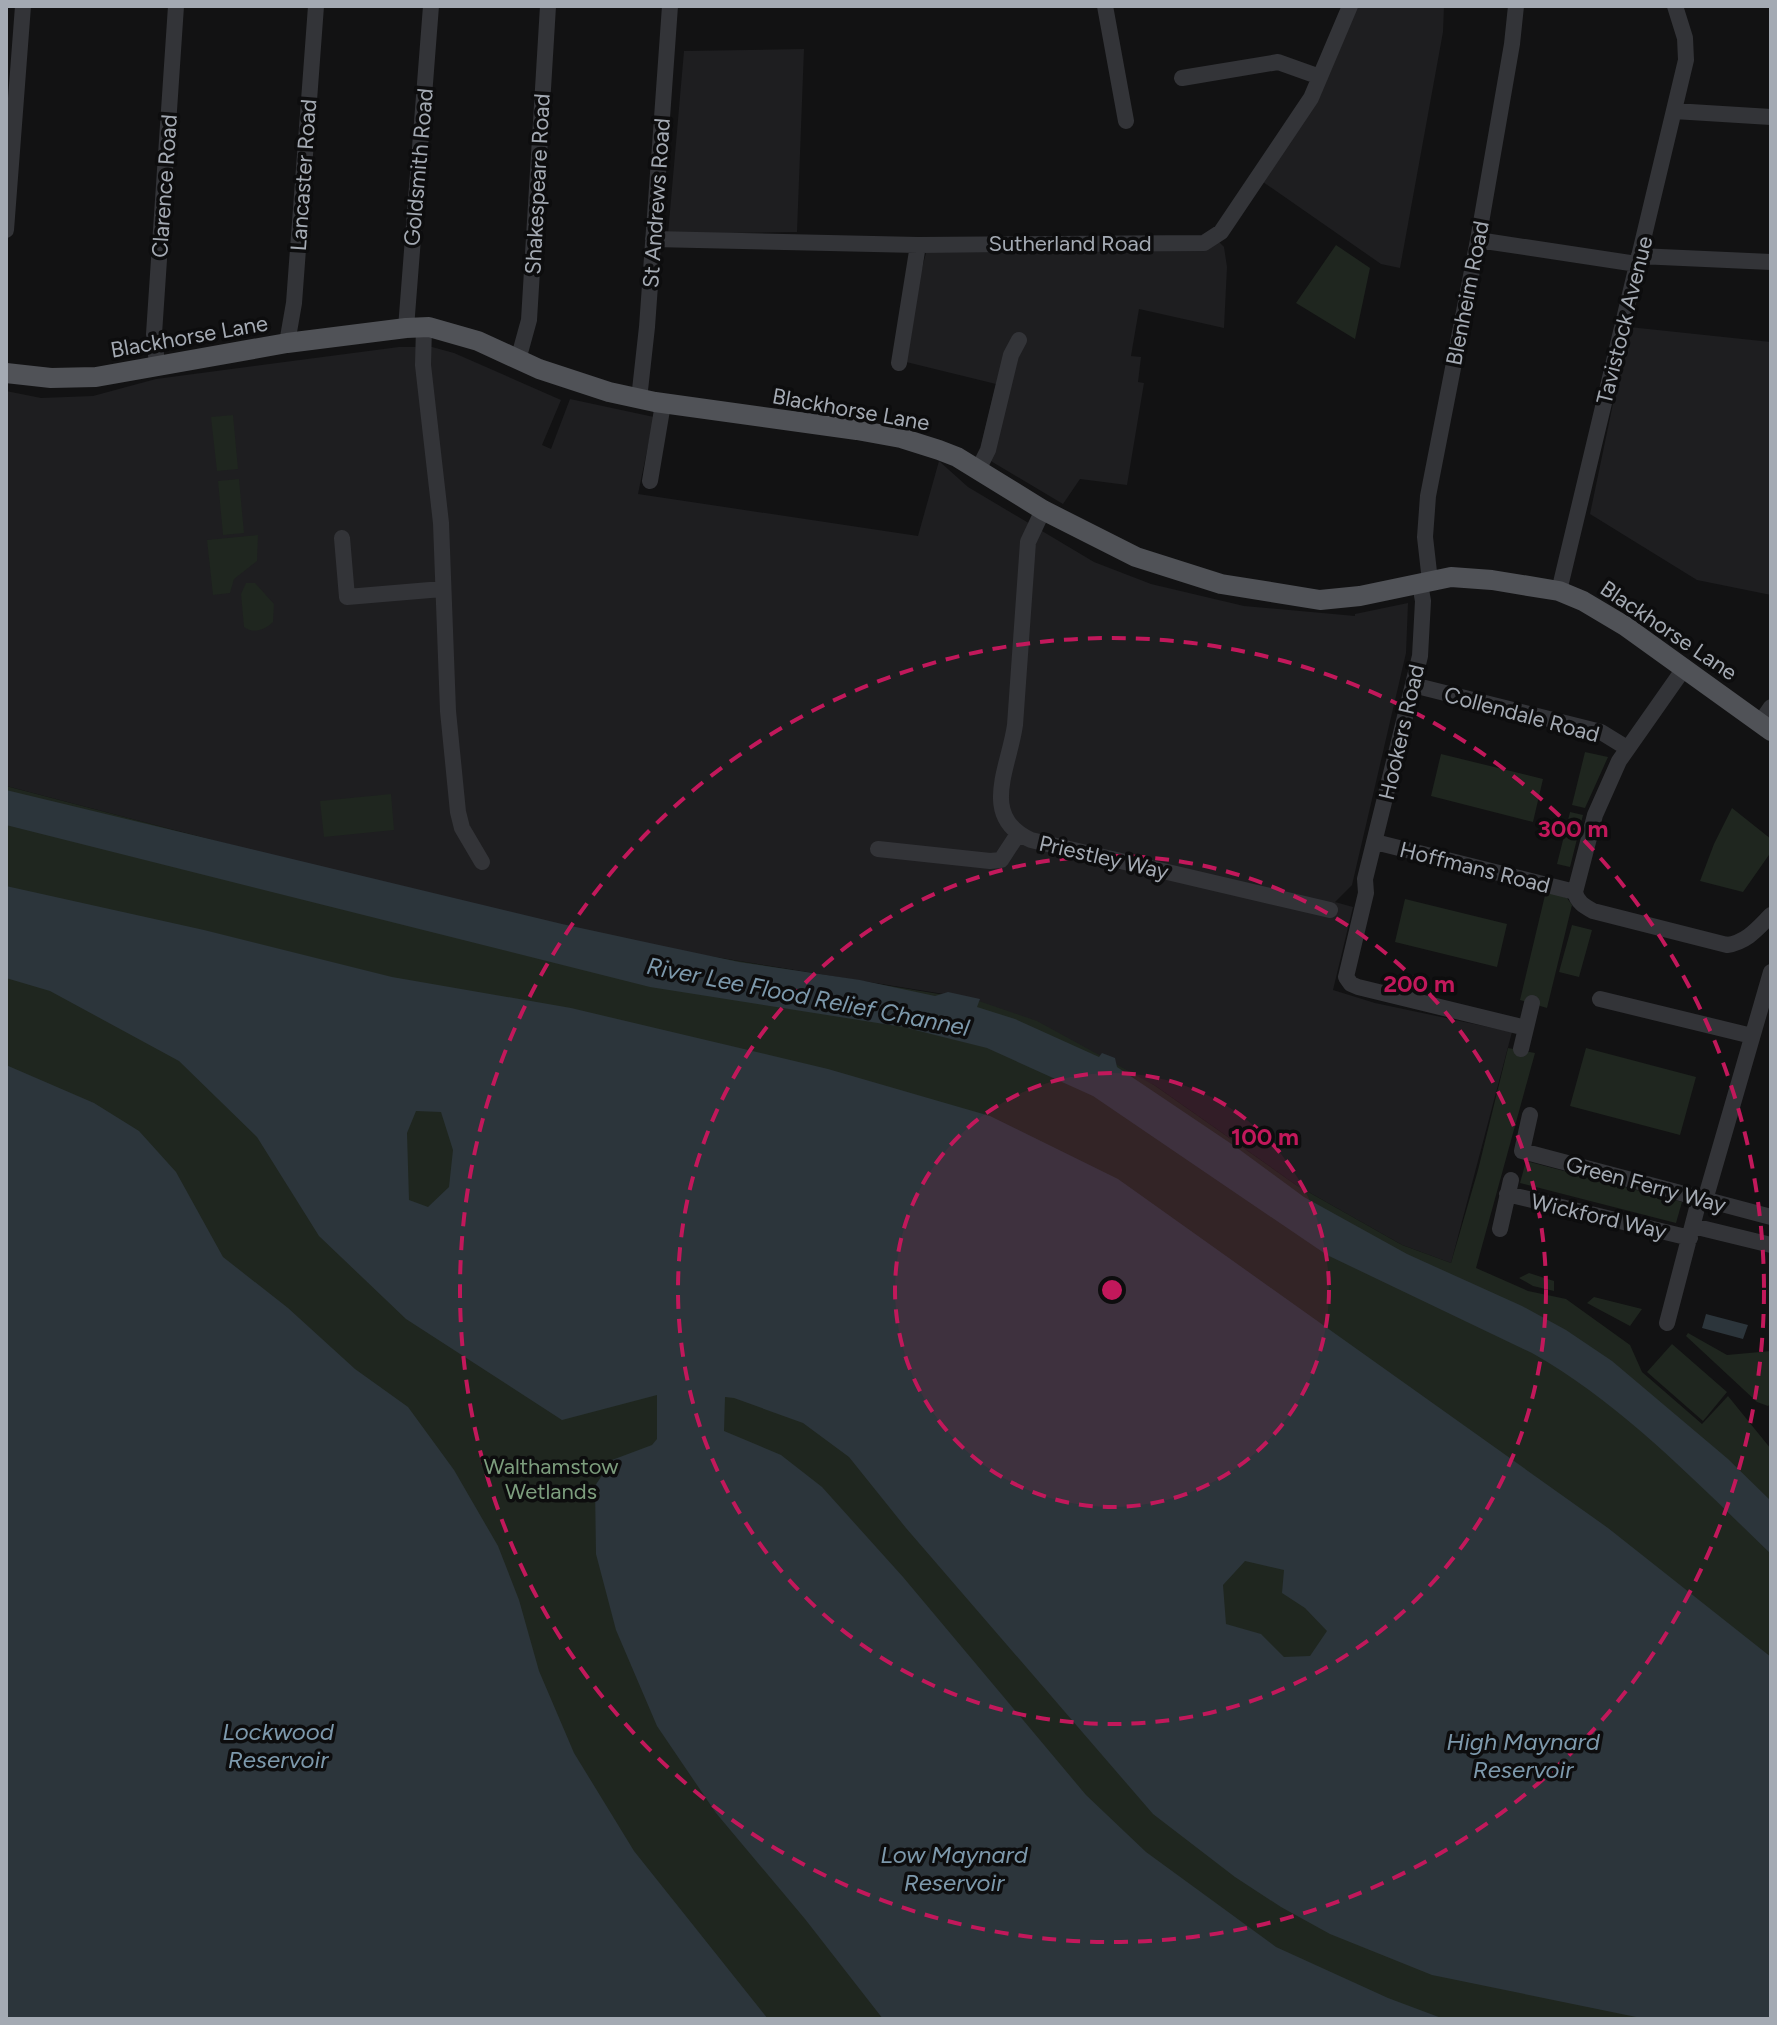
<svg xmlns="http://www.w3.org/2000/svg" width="1777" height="2025" font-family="Figtree,sans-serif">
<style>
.built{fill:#1e1e20}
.green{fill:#1f261f}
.water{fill:#2c353b;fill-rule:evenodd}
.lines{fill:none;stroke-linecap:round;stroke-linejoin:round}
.minor{stroke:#333438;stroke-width:16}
.major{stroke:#505257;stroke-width:20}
.ring{fill:none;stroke:#c2185b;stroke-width:4;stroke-dasharray:14 10}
.labels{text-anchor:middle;stroke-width:7;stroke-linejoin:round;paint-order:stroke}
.street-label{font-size:22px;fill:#a4aab3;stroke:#0d0d0e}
.park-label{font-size:22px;fill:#7c9d7d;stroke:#0d0d0e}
.water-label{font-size:24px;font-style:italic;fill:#7d99ac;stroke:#0d0d0e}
.centre{fill:#c2185b;stroke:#0d0d0e;stroke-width:4}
.ring-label{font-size:24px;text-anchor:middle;font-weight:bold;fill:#c2185b;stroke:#0d0d0e;stroke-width:7;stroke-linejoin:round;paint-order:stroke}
</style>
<rect width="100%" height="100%" fill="#121213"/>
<!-- built -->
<path class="built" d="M1353,6h91l-1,26 -43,236 -19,-4 -118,-82z
M804,49l-7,183 -129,2 16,-183z
M1216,239l8,8 3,20 -3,61 -85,-19 -8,47 10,1 -3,25 6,1 -17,102 -47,-6 -17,25 -84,-50 17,-70 -98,-24 28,-107h108l173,-9z
M1629,327l142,15v253l-74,-15 -107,-66z
M399,347h33l22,6 107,47 -19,45 9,4 19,-50 84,18 -16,77 280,42 21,-75 29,26 126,75 57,22 93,22 111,10v-2l53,-11 -2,50 -54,232 -17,17 18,5 -20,83 42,13 137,29 -61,231 -49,-18 -106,-60 -142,-100 -198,-89 -303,-49 -372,-89 -275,-72v-395l35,7 52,-2 63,-17z"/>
<!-- green -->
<path class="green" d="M1336,245l34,23 -15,71 -59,-36z
M233,415l5,54 -21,2 -6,-54z
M239,479l5,54 -21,2 -5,-54z
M258,535l-1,26 -23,18 -4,14 -17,2 -6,-55z
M246,583h9l19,21 -1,18c-8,8 -20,12 -29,5l-3,-33z
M1585,752l23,5 -23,51 -13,-3z
M1441,754l102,25 -10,43 -102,-26z
M6,786l275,72 372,89 323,53 61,21 117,64 142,100 106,60 49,18 27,-93 30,-122 27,5 -59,215 52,23 38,8 64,46 12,27 60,52 26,-28 43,53v570h-1765z
M391,794l3,36 -70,7 -4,-36z
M1732,808l39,31v13l-28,40 -43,-11 14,-37z
M1570,812l13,3 -13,52 -13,-3z
M1546,891l21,7 5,7 -25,103 -27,-8z
M1405,899l102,25 -10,43 -102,-25z
M1572,925l20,5 -13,47 -20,-5z
M1586,1048l110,29 -16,58 -110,-29z
M1526,1161l156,41 -6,21 -156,-40z
M1529,1273l25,8v10l-21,-5 -14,-8z
M1594,1297l48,12 -12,17 -43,-23z
M1688,1333l39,22 44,-4v52l-3,3 -11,-4 -71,-66z
M1672,1344l55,48 -24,29 -56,-49z"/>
<!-- water -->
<path class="water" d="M6,790l556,134 97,21 80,17 121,18 75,16 13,-4 32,7 -3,8 38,12 84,38 3,-4 13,5 2,9 119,80 68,50 103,57 115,52 44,24 46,31 116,98 43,42v53c-75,-72 -149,-150 -239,-201l-205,-98 -234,-159 -106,-48 -84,-21 -253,-40 -644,-162z
M6,886l198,44 188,47 179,31 257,61 162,47 128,63 490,349 163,129v362h-125l-214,-44 -102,-41 -49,-27 -46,-30 -82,-63 -247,-286 -57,-71 -46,-34 -69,-25 -9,-1 -1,34 57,24 41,32 81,90 183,218 60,57 130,95 112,51 56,21h-561l-78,-100 -89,-106 -59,-87 -41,-96 -20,-76 -1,-68 17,-26 40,-15 5,-6v-44l-95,25 -156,-101 -87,-83 -62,-99 -78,-76 -129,-70 -44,-13zM416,1111l25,1 12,38 -4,37 -21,20 -19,-7 -2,-67zM1245,1561l39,9 -2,23 23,15 22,23 -17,25 -26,1 -23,-23 -35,-10 -3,-39z
M6,1065l88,38 45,28 37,41 47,85 65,51 67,61 53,38 46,63 44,76 21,54 20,71 35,82 60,98 134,168h-762z
M1706,1314l42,11 -5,14 -41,-11z"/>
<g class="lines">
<!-- minor -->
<path class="minor" d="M1105,6l21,115
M1182,78l96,-16 42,15
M1674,111l97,6
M6,230l17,-224
M653,239l265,6 286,-2 17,-11 90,-134 39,-92
M1478,240l159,24
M1639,256l132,6
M424,327l-1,38 18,158 7,188 10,101 4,16 20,34
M406,328l25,-322
M287,343l7,-40 22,-297
M518,360l11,-40 19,-314
M899,363l19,-118
M157,365l-3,-31 22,-328
M639,399l8,-72 23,-321
M978,470l10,-20 23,-95 8,-15
M650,481l13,-77
M1043,510l-15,32 -13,183c-6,43 -36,92 16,115l299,70
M342,538l5,59 95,-8
M1430,581l-5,-44 3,-41 50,-256 34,-196 4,-38
M1420,584l3,17 -3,55 -55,223 1,14 -20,84 5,7 7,3 168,41
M1559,591l127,-531 -1,-22 -10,-32
M1685,667l-66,94 -24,54 -20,77c2,10 9,14 18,19l134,34c20,-3 30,-16 44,-30
M1413,685l188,47 26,16
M1760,723l11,-16
M1375,842l200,50
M878,849l112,12 11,-1 17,-26
M1600,999l152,37
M1521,1049l11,-46
M1530,1115l-8,36 249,66
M1507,1194l183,44
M1705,1200l66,-228
M1693,1226l78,19
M1500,1229l11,-49
M1667,1323l30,-115"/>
<!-- major -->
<path class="major" d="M6,373l45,5 45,-1 191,-34 119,-15 23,-1 49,14 61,28 70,23 46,10 202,28 44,8 38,12 18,7 86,53 93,47 85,27 99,16 40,-4 91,-19 41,3 67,11 24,10 42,25 146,105"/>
</g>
<!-- distance rings -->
<circle cx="1112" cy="1290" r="217" fill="#c2185b" fill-opacity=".12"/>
<g class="ring">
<circle cx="1112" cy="1290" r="217"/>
<circle cx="1112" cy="1290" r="434"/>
<circle cx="1112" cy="1290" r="652"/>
</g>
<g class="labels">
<!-- street labels -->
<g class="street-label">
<text transform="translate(418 167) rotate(-85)" y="8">Goldsmith Road</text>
<text transform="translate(303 175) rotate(-86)" y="8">Lancaster Road</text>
<text transform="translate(537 184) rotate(-87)" y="8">Shakespeare Road</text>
<text transform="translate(164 186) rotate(-86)" y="8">Clarence Road</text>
<text transform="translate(656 203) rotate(-86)" y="8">St Andrews Road</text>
<text x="1070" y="251">Sutherland Road</text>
<text transform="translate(1467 293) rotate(-79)" y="8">Blenheim Road</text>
<text transform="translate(1624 320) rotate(-76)" y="8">Tavistock Avenue</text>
<text transform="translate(189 336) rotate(-10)" y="8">Blackhorse Lane</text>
<text transform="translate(851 409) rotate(10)" y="8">Blackhorse Lane</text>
<text transform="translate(1669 630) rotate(34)" y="8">Blackhorse Lane</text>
<text transform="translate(1522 714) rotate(15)" y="8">Collendale Road</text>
<text transform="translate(1401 732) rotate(-77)" y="8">Hookers Road</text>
<text transform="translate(1104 857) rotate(13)" y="8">Priestley Way</text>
<text transform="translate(1475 867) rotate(14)" y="8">Hoffmans Road</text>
<text transform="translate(1646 1184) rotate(15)" y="8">Green Ferry Way</text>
<text transform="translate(1599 1216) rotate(13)" y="8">Wickford Way</text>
</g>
<!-- park labels -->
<g class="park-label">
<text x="551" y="1474">Walthamstow<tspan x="551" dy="25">Wetlands</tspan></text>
</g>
<!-- water labels -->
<g class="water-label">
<text transform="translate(808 997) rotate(11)" y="8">River Lee Flood Relief Channel</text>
<text x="278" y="1740">Lockwood<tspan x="278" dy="28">Reservoir</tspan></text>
<text x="1523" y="1750">High Maynard<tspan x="1523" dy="28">Reservoir</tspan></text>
<text x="954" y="1863">Low Maynard<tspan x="954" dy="28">Reservoir</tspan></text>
</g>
</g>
<circle cx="1112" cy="1290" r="12" class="centre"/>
<g class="ring-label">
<text x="1573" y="837">300 m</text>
<text x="1419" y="992">200 m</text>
<text x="1265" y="1145">100 m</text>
</g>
<!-- border -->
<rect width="1777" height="2025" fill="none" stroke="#a4aab3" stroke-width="16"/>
</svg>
